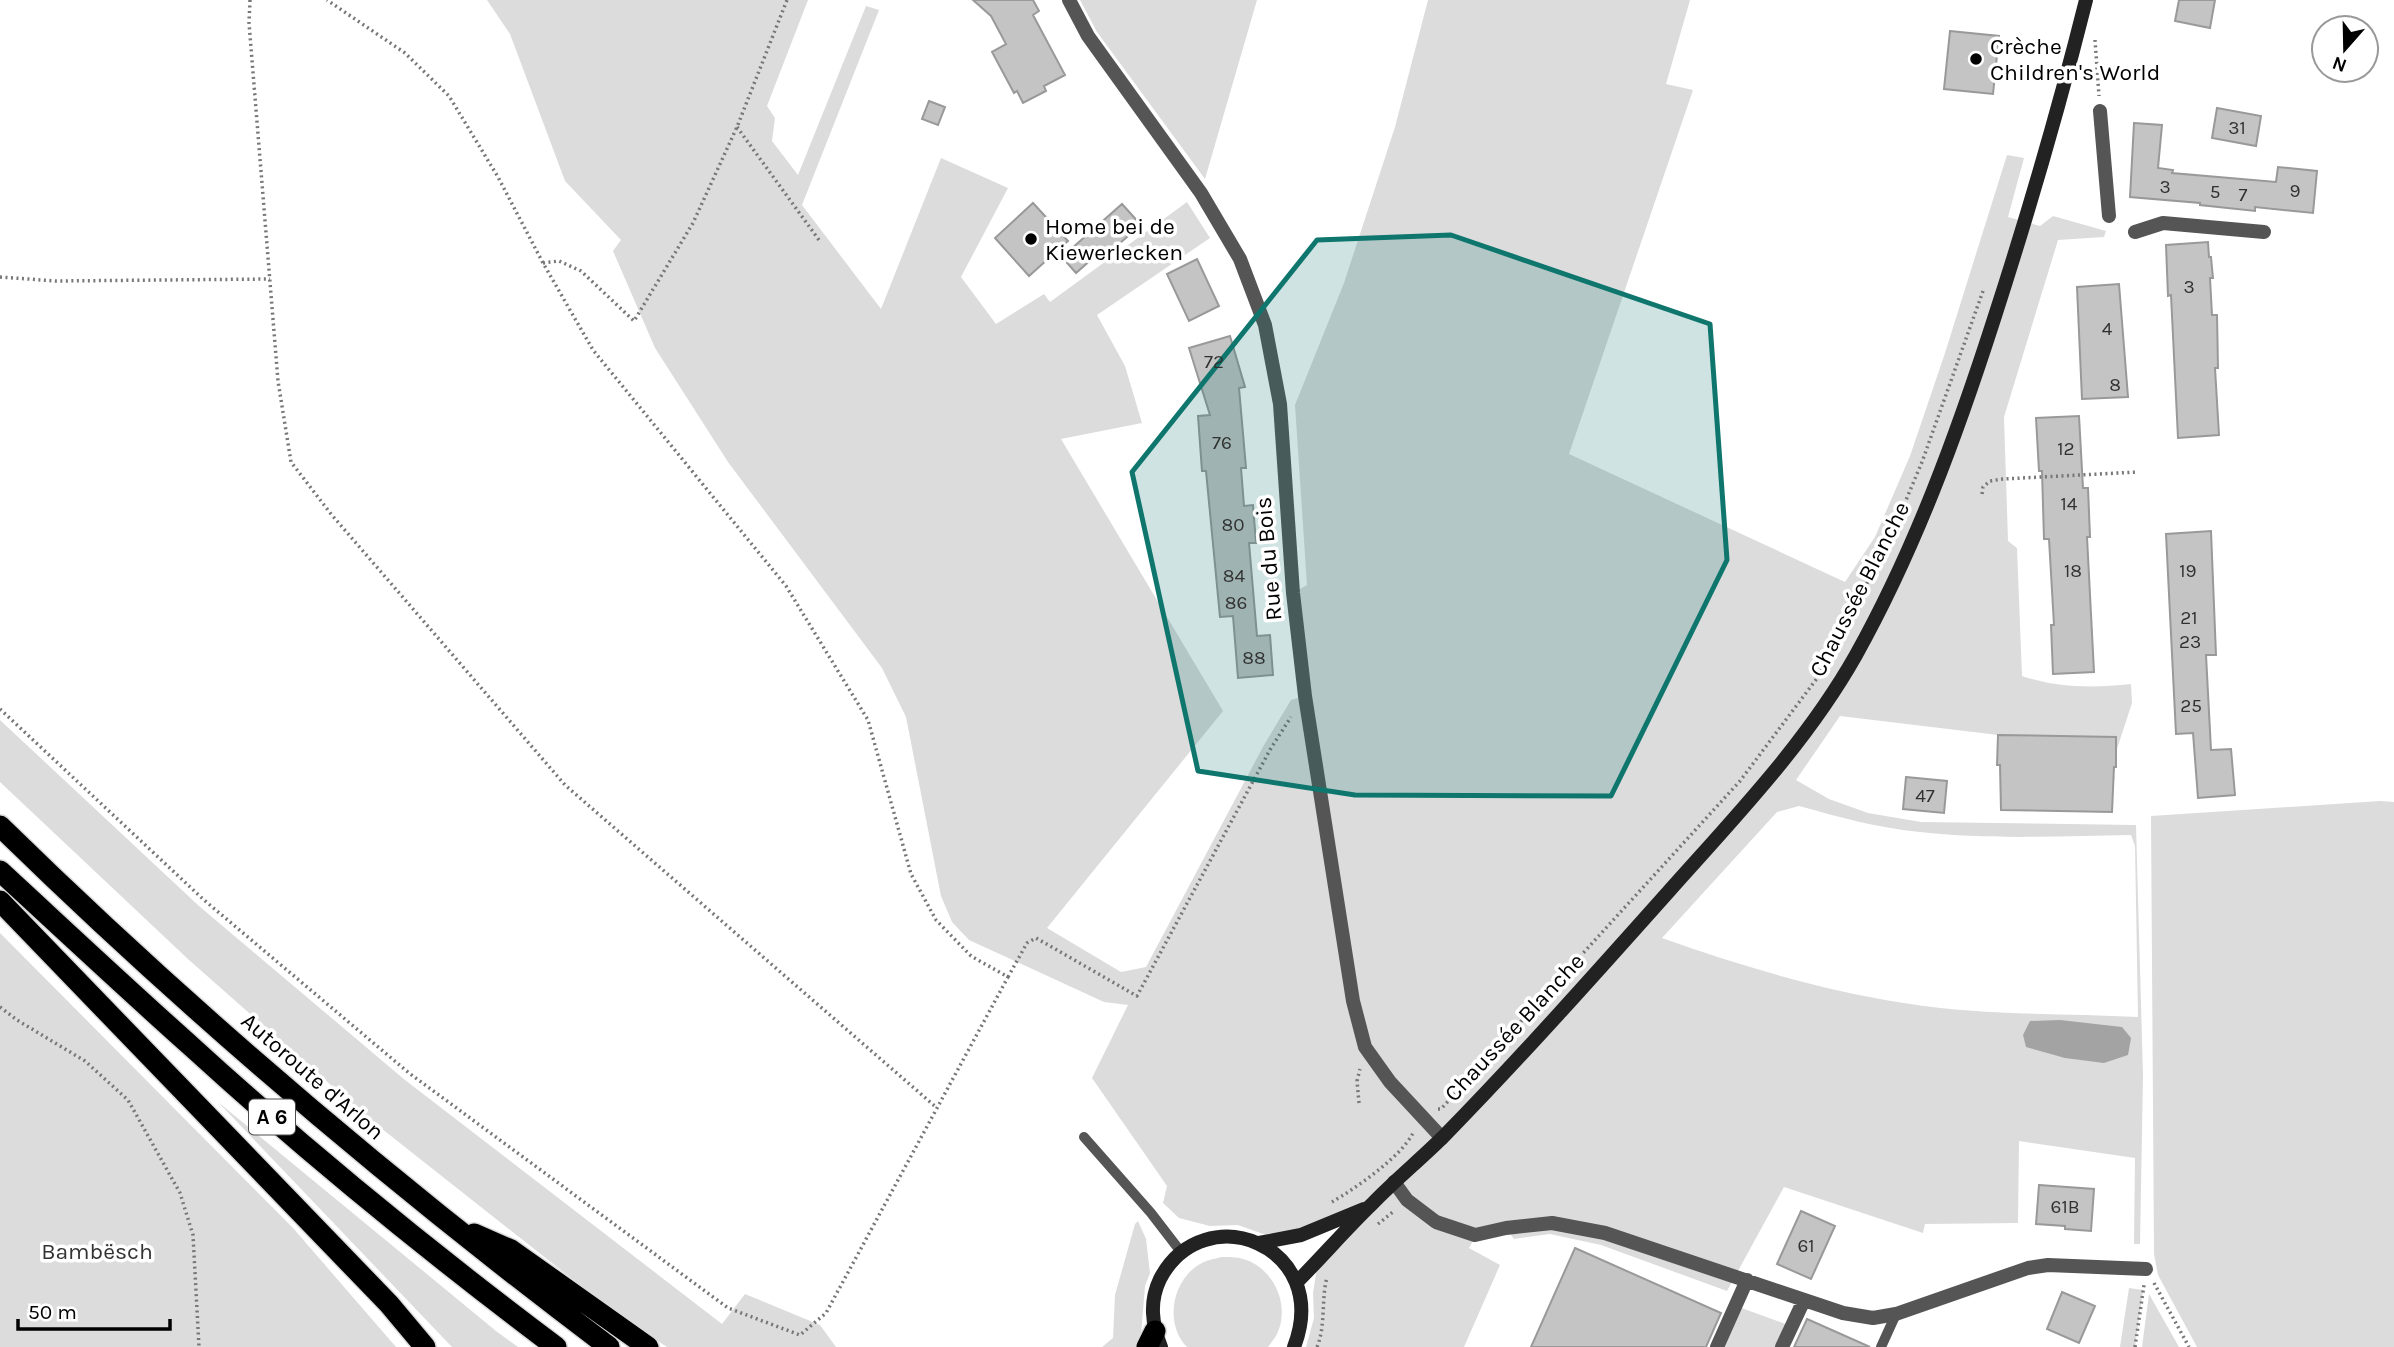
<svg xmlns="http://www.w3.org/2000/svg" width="2394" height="1347" font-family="Karla,sans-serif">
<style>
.green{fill:#dcdcdc;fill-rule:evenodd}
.water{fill:#a3a3a3}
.building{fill:#c4c4c4;stroke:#999;stroke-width:2}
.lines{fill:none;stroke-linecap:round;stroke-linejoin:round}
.highway-casing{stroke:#dbdbdb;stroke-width:24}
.path{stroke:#777;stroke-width:3.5;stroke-dasharray:2 3.5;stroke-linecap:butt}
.lane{stroke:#555;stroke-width:10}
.street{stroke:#555;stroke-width:14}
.secondary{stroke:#222;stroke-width:14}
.highway{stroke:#000;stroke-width:21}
.marked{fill:#0f766e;fill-opacity:0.2;stroke:#0f766e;stroke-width:5;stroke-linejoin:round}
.poi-dot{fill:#000;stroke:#fff;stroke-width:2.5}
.labels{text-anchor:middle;stroke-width:7;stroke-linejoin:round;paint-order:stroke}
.number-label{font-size:19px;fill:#313131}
.shield{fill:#fff;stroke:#4c4c4c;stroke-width:2}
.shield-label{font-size:21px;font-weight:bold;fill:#000}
.poi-label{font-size:23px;fill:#000;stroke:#fff;text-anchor:start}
.street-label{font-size:23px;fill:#000;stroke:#fff}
.park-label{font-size:23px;fill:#333;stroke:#fff}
</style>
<rect width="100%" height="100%" fill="#fff"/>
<!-- green -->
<path class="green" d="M487,0h321l-41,106 8,12 -3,23 26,34 68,-169 13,4 -77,195 79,104 60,-151 67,30 -47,89 35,47 48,-30 6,8 137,-100 23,36 -113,77 28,51 17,57 -81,16 162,272 -176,217 74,44 25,-5 118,-222 27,-45 14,-4 -12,-103 14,-8 -12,-180 49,-122 51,-156 33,-127h262l-24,84 27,6 -124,364 276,128 30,-45 35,-81 35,-103 62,-198 17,3 -16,59 32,9 13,-10 53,15 -2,6 -46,3 -54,177 4,124 9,7 5,128c36,12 71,12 109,8l1,19 -16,49 -1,-15 -117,-2 -158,-19 -44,64 33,19 39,14 53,9 215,3 7,251 -3,168h-6l1,-86 -116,-17 -1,82 -93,1 -2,9 -139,-46 -57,104 -126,-46 -51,-11 -36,5 -8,-11 -30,7 -7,13 31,17 -36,82h-158l8,-29 -1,-25 5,-32 49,-52 -66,26h-35l-28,-10 -28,1 -31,-8 -16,-15 4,-17 -75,-108 36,-73 -24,-3 -135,-62 -17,-18 -11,-26 -35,-179 -24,-49 -154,-206 -73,-114 -42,-97 8,-11 -56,-59 -55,-147zM1799,806c40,11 79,22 121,26 69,8 141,4 211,3l4,11 3,171c-77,-4 -157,-1 -234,-14 -83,-13 -163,-37 -242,-65l115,-126z
M1080,0h177l-52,179 -108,-147z
M0,720l199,186 206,174 317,244 23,-30 75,31 16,22h-169l-29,-19 -76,-57 -195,-154 -178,-157 -189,-178z
M2380,801l14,1v545h-197l-39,-72 -4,-21 -3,-438z
M0,933l293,295 103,119h-396z
M218,1102l278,229 22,16h-66z
M1138,1221l8,18 4,34 -5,13 -4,49 -4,12h-35l11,-9 2,-43 20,-71z
M1221,1257c7,0 16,0 22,2 30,8 48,46 34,75 -2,4 -6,9 -9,13h-81c-23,-23 -15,-67 13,-83 6,-4 15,-5 21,-7z
M2129,1288l14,2 -8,57h-15z
M2149,1294l30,53h-37z
M1736,1306l55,20 -9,21h-65z"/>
<!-- water -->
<path class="water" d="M2060,1020l62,7 9,11 -3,17 -24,8 -39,-5 -39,-11 -3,-12 7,-14z"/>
<!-- building -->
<path class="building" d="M973,0h60l6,11 -6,4 32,60 -21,11 2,5 -23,12 -6,-12 -3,2 -22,-41 14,-8 -15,-28z
M2179,0h36l-5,28 -35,-7z
M1950,31l49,5 -6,58 -49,-5z
M929,101l16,6 -7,18 -16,-6z
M2217,108l44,8 -5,30 -44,-8z
M2134,123l28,2 -4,43 15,2 -1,3 104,9 2,-15 39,4 -4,42 -58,-6v4l-55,-6v-2l-70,-6z
M1033,203l35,38 -39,35 -34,-38z
M1122,204l19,21 -36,31 -4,-5 -25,22 -14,-16z
M2208,242l1,15h2l1,11 1,10h-3l2,37h5l1,53h-3l4,67 -41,3 -7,-143 -3,1 -2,-51z
M1197,259l22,47 -30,15 -22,-47z
M2119,284l9,113 -46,2 -5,-112z
M1230,336l15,51 -6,1 7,80h-5l3,38 9,-1 3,38h-7l8,93 13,-1 3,40 -35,3 -5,-62 -13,1 -14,-146h-4l-4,-55 12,-1 -21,-67z
M2079,416l4,72h5l2,49h-3l7,135 -41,2 -2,-49h3l-5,-86h-5l-2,-68h-3l-3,-53z
M2211,531l5,124h-10l5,95 20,-1 4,46 -37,3 -5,-65 -17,1 -10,-200z
M1998,735l118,2v30h-2l-2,45 -111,-2 -1,-45h-3z
M1906,777l41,4 -3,32 -41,-4z
M2039,1185l55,4 -3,42 -26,-2v-3l-29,-2z
M1801,1211l34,15 -24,53 -34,-15z
M1575,1248l146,65 -15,34h-175z
M2062,1292l33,14 -16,37 -32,-14z
M1807,1319l63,28h-76z"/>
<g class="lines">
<defs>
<path id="highway" d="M0,826c191,187 395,360 609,521
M0,871c64,59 127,118 192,176 116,106 239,206 364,300
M0,901l389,403 36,43
M474,1234l37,16 137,97
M1147,1347l8,-16"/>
</defs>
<!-- highway casing -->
<use href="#highway" class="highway-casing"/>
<!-- path -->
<path class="path" d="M250,0l-1,23 29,358 13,81 40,52 234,271 372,323
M2095,40l4,56
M737,127l82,113
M543,263l16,-2 22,10 53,50 59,-98 44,-96 50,-127
M0,277l56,4 214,-2
M1982,494l1,-7 7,-6 13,-2 135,-7
M0,709l204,191 205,173 319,235 72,27 26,-22 182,-336 -37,-21 -35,-36 -25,-46 -43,-154 -82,-134 -193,-236 -50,-87 -45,-86 -49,-81 -44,-43 -78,-53
M1008,977l19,-34 9,-5 101,58 134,-248 20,-31
M0,1007l17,13 68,41 43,39 52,93 13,42 6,112
M1359,1103l-2,-22 3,-12
M1438,1109h3l299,-328 78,-104 70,-134 34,-81 61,-171
M1332,1202c24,-14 69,-45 81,-69
M1378,1224l16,-13
M2154,1283l35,64
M1317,1347c9,-22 4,-47 10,-70
M2135,1347l9,-62"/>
<!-- lane -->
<path class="lane" d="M1084,1137l67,76 30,39
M1881,1347l15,-33"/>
<!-- street -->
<path class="street" d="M1069,0l19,36 113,157 39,66 25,66 15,79 13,189 12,103 48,305 12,46 25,35 52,56
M2100,111l9,105
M2135,232l28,-9 101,9
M1394,1182l13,18 29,22 39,13 31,-7 46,-5 53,10 238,80 30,5 23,-4 132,-46 20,-3 98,4
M1717,1347l30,-67
M1782,1347l22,-47"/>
<!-- secondary -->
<path class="secondary" d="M1259,1243l42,-8 63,-26
M1297,1282c25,-25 49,-53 75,-78 23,-24 49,-45 73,-69 77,-79 151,-162 225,-245 66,-74 137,-148 186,-235 59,-106 101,-221 138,-336 34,-105 65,-211 92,-319
M1161,1347c-9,-23 -12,-45 -1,-68 44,-84 173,-33 134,68"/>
<!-- highway -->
<use href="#highway" class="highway"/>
</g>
<!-- marked area -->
<path class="marked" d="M1451,235l259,89 17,236 -116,236 -256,-1 -157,-24 -66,-299 185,-232z"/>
<!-- markers -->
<g class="poi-dot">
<circle cx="1976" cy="59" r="7"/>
<circle cx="1031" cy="239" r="7"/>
</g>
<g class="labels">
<!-- number labels -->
<g class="number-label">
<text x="2237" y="134">31</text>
<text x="2165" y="193">3</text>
<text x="2295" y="197">9</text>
<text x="2215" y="198">5</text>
<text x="2243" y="201">7</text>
<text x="2189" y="293">3</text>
<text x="2107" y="335">4</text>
<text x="1214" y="368">72</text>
<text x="2115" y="391">8</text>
<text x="1222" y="449">76</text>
<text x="2066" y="455">12</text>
<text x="2069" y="510">14</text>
<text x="1233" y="531">80</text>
<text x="2073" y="577">18</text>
<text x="2188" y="577">19</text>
<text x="1234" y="582">84</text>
<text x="1236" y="609">86</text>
<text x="2189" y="624">21</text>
<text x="2190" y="648">23</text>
<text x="1254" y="664">88</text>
<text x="2191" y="712">25</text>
<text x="1925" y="802">47</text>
<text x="2065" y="1213">61B</text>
<text x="1806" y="1252">61</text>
</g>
<!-- shield labels -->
<rect class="shield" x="249" y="1099.5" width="46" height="35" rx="5"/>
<g class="shield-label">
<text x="272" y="1124">A 6</text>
</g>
<!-- poi labels -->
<g class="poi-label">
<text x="1990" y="54">Crèche<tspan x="1990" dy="26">Children's World</tspan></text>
<text x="1045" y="234">Home bei de<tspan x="1045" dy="26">Kiewerlecken</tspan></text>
</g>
<!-- street labels -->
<g class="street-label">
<text transform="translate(1268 559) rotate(-95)" y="8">Rue du Bois</text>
<text transform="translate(1859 589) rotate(-63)" y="8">Chaussée Blanche</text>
<text transform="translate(1514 1027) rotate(-47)" y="8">Chaussée Blanche</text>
<text transform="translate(313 1076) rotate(41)" y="8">Autoroute d'Arlon</text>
</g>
<!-- park labels -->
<g class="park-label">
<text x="97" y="1259">Bambësch</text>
</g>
</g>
<!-- north arrow -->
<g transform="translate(2345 49) rotate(200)"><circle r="33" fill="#ffffff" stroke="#999999" stroke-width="2"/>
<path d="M0-5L12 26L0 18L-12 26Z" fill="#000000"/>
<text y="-10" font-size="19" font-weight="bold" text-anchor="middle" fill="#000000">N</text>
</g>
<!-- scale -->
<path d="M18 1319v10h152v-10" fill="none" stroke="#000000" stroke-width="3.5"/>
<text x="28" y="1319" font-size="21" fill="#000000" stroke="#ffffff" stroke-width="5" paint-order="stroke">50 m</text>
</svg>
